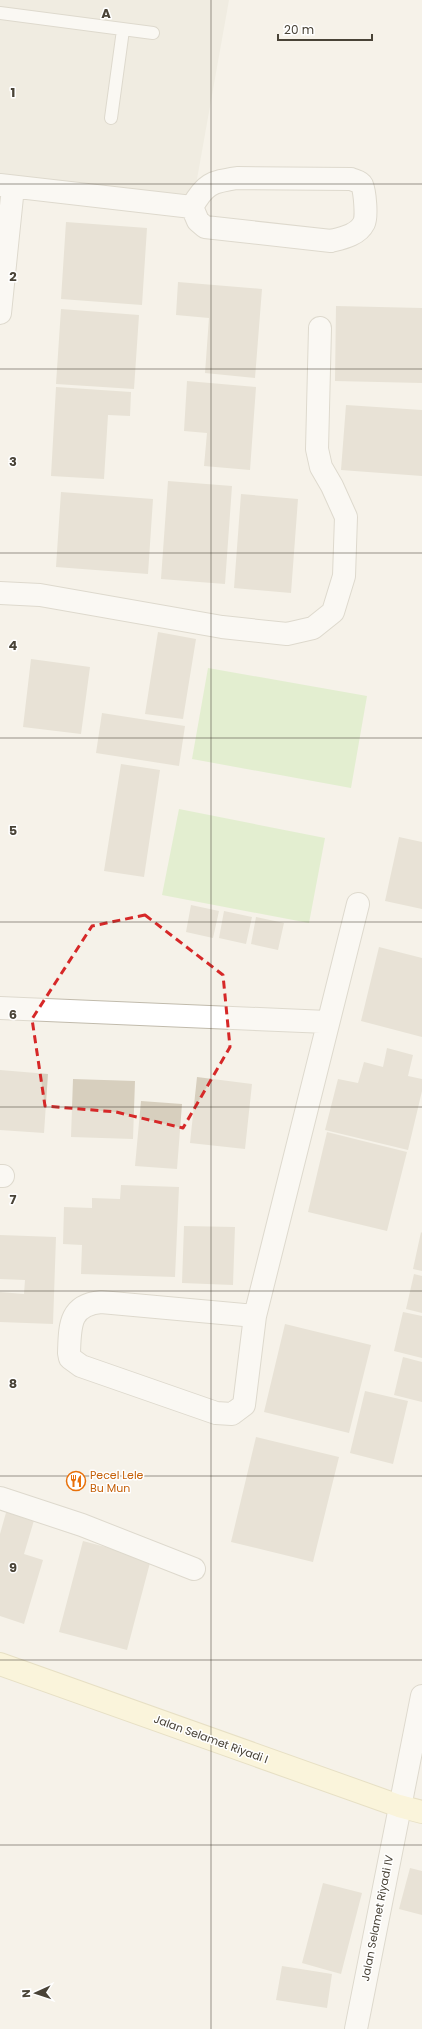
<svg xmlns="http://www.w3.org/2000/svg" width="422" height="2029" font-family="Poppins,sans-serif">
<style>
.residential{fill:#e9e5d7}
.green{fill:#cce9b2}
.building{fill:#d7cfbe}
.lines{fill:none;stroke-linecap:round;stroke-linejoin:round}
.service-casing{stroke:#c1bbac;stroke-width:14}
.minor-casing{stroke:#c1bbac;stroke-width:24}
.secondary-casing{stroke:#d5c999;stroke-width:24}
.service{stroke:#fff;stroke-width:12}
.minor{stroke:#fff;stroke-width:22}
.secondary{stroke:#fff6c9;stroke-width:22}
.marked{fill:none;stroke:#d62828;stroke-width:3;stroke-dasharray:8 5;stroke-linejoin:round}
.grid{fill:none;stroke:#494337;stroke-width:1;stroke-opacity:0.55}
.labels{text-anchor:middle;stroke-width:3;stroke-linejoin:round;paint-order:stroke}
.food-label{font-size:11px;fill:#c56008;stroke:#fff;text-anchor:start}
.street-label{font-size:11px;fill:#494337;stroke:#fff}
.grid-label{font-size:13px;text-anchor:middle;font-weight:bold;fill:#494337;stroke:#fff;stroke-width:3;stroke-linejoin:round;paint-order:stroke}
</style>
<rect width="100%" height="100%" fill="#f5f2e9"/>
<!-- residential -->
<path class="residential" d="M0,0h229l-37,207 -192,-24z"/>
<!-- green -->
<path class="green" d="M208,668l159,28 -16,92 -159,-29z
M179,809l146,29 -16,85 -147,-28z"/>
<!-- building -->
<path class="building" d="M66,222l81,6 -5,77 -81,-6z
M178,282l84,7 -7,89 -50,-5 4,-55 -33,-3z
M336,306l86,2v75l-87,-2z
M61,309l78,6 -5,74 -78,-5z
M187,381l69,6 -6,83 -46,-4 3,-33 -23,-2z
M56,387l75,5 -1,24 -22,-1 -4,64 -53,-3z
M346,405l76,5v66l-81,-6z
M168,481l64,5 -7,98 -64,-5z
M61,492l92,7 -5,75 -92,-7z
M241,494l57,5 -7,94 -57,-5z
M158,632l38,7 -13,80 -38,-5z
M31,659l59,8 -9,67 -58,-7z
M102,713l83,13 -6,40 -83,-13z
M121,764l39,6 -16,107 -40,-6z
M399,837l23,5v67l-37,-8z
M191,905l28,6 -6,27 -27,-6z
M224,911l28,6 -6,27 -27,-6z
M256,917l28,6 -6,27 -27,-6z
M379,947l43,11v79l-61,-16z
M387,1048l26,7 -5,21 14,3v12l-14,59 -83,-20 13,-51 20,4 6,-21 19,5z
M0,1070l48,4 -4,59 -44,-3z
M197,1077l55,7 -7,65 -55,-6z
M73,1079l62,2 -2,58 -62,-2z
M141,1101l41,3 -5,65 -42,-3z
M327,1132l80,20 -20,79 -79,-19z
M121,1185l58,2 -4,90 -94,-3 1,-29 -19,-1 1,-37 28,1v-10l28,1z
M184,1226l51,1 -2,58 -51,-2z
M421,1232l1,1v38l-9,-2z
M0,1235l56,2 -3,87 -53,-2v-30l24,2 1,-14 -25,-1z
M414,1274l8,2v37l-16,-4z
M403,1312l19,4v42l-28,-7z
M285,1324l86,21 -22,88 -85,-21z
M403,1357l19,5v40l-28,-7z
M365,1391l43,10 -15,63 -43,-11z
M256,1437l83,20 -26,105 -82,-20z
M7,1509l28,8 -11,37 19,6 -19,64 -24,-8v-82z
M83,1541l68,18 -24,91 -68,-18z
M410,1868l12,3v44l-23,-6z
M323,1883l39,10 -21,81 -39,-11z
M282,1966l50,8 -5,34 -51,-8z"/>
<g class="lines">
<defs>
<path id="service" d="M0,13l153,20
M111,118l12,-88"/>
<path id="minor" d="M237,178l114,1c4,2 9,2 11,6 3,7 5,32 2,38 -6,12 -21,15 -33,18l-126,-14 -7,-6 -6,-14c13,-23 19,-25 45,-29z
M0,185l192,22
M0,313l13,-126
M0,593l40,2 182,32 65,7 26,-6 20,-16 11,-36 2,-59 -14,-31 -11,-19 -4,-18 3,-121
M0,1008l327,14
M0,1176h3
M255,1316l-154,-14c-32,3 -31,24 -32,51l1,5 11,8 135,47 16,1 12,-9 11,-89 103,-412
M0,1498l82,27 112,44
M356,2029l66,-333"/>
<path id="secondary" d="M0,1664l399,142 23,6"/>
</defs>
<!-- service casing -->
<use href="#service" class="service-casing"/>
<!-- minor casing -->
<use href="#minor" class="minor-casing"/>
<!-- secondary casing -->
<use href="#secondary" class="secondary-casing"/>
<!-- service -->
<use href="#service" class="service"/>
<!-- minor -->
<use href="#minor" class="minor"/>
<!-- secondary -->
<use href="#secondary" class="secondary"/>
</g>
<!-- marked area -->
<path d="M0 0H422V2029H0ZM145,915l78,60 7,72 -47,81 -67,-16 -71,-6 -13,-87 60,-93z" fill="#f5f2e9" fill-opacity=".55" fill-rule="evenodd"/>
<path class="marked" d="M145,915l78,60 7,72 -47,81 -67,-16 -71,-6 -13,-87 60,-93z"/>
<!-- grid -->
<path class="grid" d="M211,0v2029M0,184h422M0,369h422M0,553h422M0,738h422M0,922h422M0,1107h422M0,1291h422M0,1476h422M0,1660h422M0,1845h422"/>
<!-- icons -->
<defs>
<symbol id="restaurant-ring" viewBox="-11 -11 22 22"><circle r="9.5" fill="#fff" stroke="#e8710a" stroke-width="1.5"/><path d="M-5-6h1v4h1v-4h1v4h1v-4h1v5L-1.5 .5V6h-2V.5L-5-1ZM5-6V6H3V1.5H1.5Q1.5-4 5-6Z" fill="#e8710a"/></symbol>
</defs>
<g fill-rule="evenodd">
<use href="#restaurant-ring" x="65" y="1470" width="22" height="22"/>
</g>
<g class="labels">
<!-- food labels -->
<g class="food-label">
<text x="90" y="1479">Pecel Lele<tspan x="90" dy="13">Bu Mun</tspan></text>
</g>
<!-- street labels -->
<g class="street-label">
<text transform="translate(211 1739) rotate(20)" y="4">Jalan Selamet Riyadi I</text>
<text transform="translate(377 1918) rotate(-79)" y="4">Jalan Selamet Riyadi IV</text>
</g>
</g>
<g class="grid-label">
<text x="106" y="18">A</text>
<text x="13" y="97">1</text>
<text x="13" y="281">2</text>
<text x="13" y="466">3</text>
<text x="13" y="650">4</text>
<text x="13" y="835">5</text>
<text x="13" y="1019">6</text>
<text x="13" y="1204">7</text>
<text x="13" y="1388">8</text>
<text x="13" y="1572">9</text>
</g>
<!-- north arrow -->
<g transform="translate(36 1993) rotate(267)" stroke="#ffffff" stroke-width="3" paint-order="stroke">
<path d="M0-3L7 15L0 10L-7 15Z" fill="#494337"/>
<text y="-6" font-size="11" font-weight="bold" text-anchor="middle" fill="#494337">N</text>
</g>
<!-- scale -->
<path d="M278 34v6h94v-6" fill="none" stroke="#494337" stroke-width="2"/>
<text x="284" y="34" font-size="12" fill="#494337" stroke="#ffffff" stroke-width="3" paint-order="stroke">20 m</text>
</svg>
